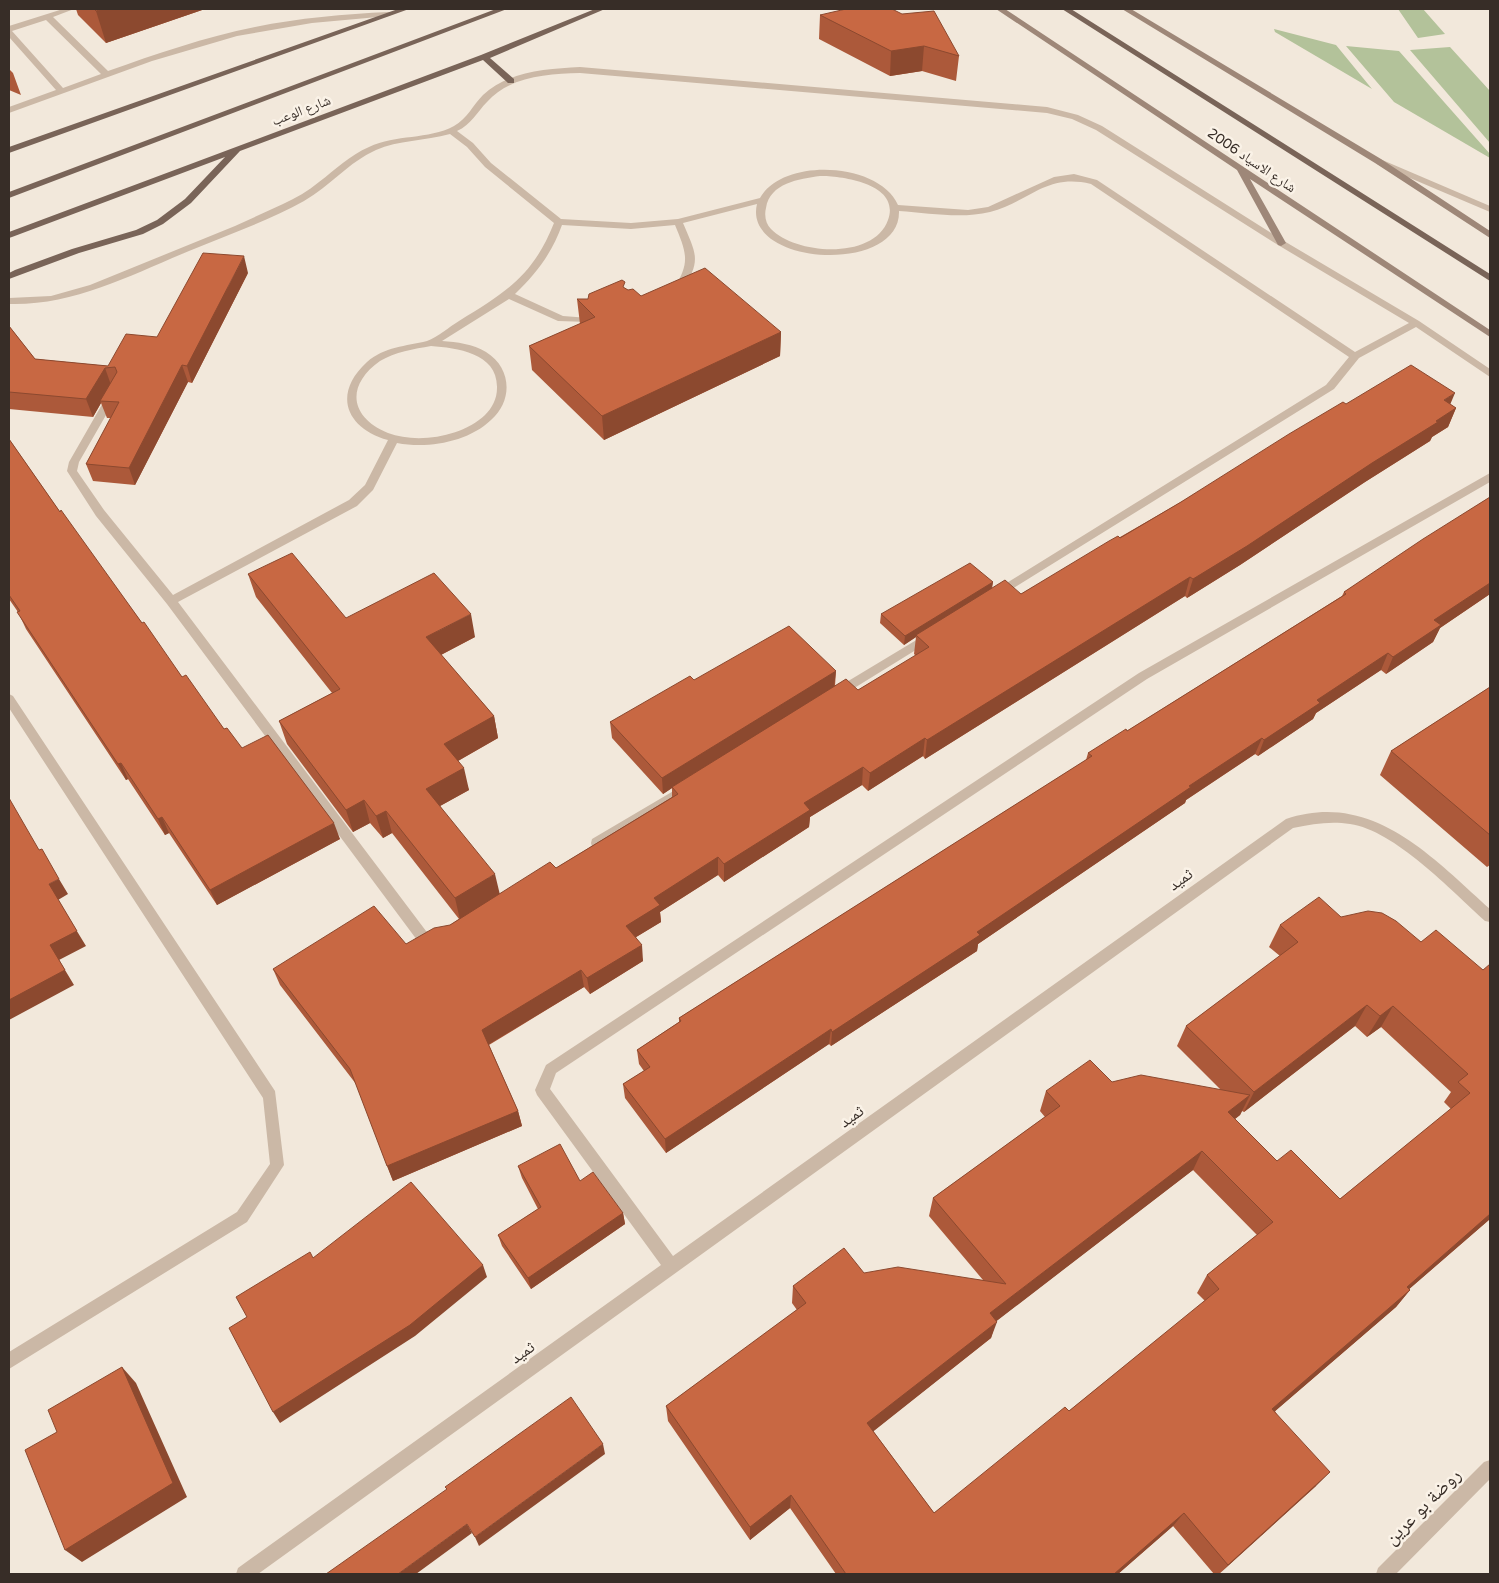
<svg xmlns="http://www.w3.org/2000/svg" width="1499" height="1583" font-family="'Varela Round','Noto Naskh Arabic',sans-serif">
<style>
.green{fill:#b3c29a}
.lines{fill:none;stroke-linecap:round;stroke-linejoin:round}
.lane{fill:#cbb8a6;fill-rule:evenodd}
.street{fill:#cbb8a6;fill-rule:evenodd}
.secondary{fill:#9e8778;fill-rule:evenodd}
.primary{fill:#796458;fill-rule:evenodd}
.wall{fill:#ac593a;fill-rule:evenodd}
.shaded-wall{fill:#8c492f}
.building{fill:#c86843;stroke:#8c492f;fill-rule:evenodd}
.labels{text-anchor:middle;stroke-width:5;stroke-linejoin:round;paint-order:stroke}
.far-street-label{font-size:14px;fill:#372d27;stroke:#faf2e7}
.street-label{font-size:16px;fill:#372d27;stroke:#faf2e7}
.near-street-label{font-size:19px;fill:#372d27;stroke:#faf2e7}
</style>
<rect width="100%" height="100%" fill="#f2e8db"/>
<!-- green -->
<path class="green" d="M1398,9h25l22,25 -27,4z
M1274,29l62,16 36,44 -97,-57z
M1346,46l53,5 91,103v4l-96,-56z
M1450,47l40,44v52l-80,-93z"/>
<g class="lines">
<!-- lane -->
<path class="lane" d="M1380,159l110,47v6l-113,-48v-4z"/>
<!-- street -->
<path class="street" d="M63,9h11l-21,8 55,54c48,-17 97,-34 147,-44 44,-9 89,-13 134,-15l4,2 -4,2 -77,7 -75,13 -85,25 -143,52v-6l47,-17 -47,-53v-11zM46,20l55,54 -38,14 -51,-57z
M580,67l467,40 31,8 24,11 182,115 135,80 71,48v8l-74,-50 -57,31 -25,31 -338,210 -6,-4 2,-3 334,-207 23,-28 -258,-173c-45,-11 -62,18 -101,28 -29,7 -61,1 -91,-1 2,64 -157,55 -142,-7l-74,19c13,31 19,37 -1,67l-3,1 -5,-3c17,-26 12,-36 1,-63l-44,4 -69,-4c-10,28 -26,49 -47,69l48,22 26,2v4l-31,-1 -49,-22 -67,42c15,1 31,3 44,11 26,16 27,49 5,68 -23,22 -63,29 -94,23l-24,47 -16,16 -179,96 248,329 16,3 2,4 -2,4c-8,3 -17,1 -25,-2l-250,-336 -71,-88 -29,-45 2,-9 39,-68h8l1,2 -38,66 -2,9 27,39 69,85 176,-95 16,-15 23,-45c-42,-12 -56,-46 -21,-78 17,-15 39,-16 60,-21 11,-4 22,-14 32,-20 47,-29 74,-45 95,-98l-69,-56 -18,-20 -17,-13c-25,7 -52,6 -74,16 -27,12 -46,36 -72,51 -36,20 -76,34 -115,50 -58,24 -116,55 -180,53v-6l42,-2 39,-11 145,-59 48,-22c13,-6 25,-13 36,-22 16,-12 31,-27 50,-35 27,-13 59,-7 85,-21 13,-7 19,-21 29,-31 26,-24 63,-26 97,-28zM580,73l467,40 25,6 24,11 182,115 131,78 -54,29 -258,-172 -23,-6 -20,3 -66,30 -20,3 -70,-5c-19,-43 -115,-48 -138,-7l-82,21 -47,4 -70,-4 -70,-56 -18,-20 -16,-12c14,-6 20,-19 30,-29 23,-26 60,-28 93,-29zM820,176c23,0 81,8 68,44 -14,40 -92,35 -117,9 -5,-5 -7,-13 -5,-21 4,-25 33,-29 54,-32zM431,346c26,2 67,7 66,42 0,11 -5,20 -12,27 -23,22 -68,29 -97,18 -39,-16 -42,-48 -8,-72 15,-9 34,-12 51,-15z
M1490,473v9l-343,197 -591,394 -6,16 123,167 613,-437c86,-29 146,38 204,90v13l-5,-1c-33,-30 -91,-91 -135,-97 -20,-3 -37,0 -57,4l-1035,746h-22l2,-6 423,-303 -124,-170 -2,-5 11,-25 593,-392z
M928,633l4,1 2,3 -2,3 -89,55h-8l-2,-3 2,-3z
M9,694l4,2 262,395 9,74 -37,57 -238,147v-17l228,-140 33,-48 -7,-66 -254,-390z
M687,783l4,1 2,4 -2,4 -89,55 -5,1 -5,-1 -1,-4 1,-4z
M1490,1460v19l-94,95h-20l2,-6 106,-106z"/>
<!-- secondary -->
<path class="secondary" d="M996,9h9l485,321v7l-240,-158 36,64 -5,3 -3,-1 -41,-75z
M1122,9h9l250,150 109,72v7l-115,-75z"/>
<!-- primary -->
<path class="primary" d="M398,9h11l-400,144v-6z
M496,9h11l-498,189v-6z
M595,9h10l-115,49 24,21v4h-6l-25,-23 -243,91 -49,52 -28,21 -20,10 -64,19 -70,26v-6l6,-3 57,-21 64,-19 21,-10 28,-21 40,-42 -213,80 -3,1v-6l472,-177z
M1062,9h9l419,265v7z"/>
</g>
<!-- wall -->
<path class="wall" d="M76,9h129l-99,34 -28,-28z
M902,14l57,42 -3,25 -34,-10 -32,5 -71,-37 1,-24z
M9,69l4,4 8,22 -12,-5z
M248,273l-56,110 -4,-1 -53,103 -42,-4 -7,-17 25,-46h-4l-6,-15 -8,14 -84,-8v-83l26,33 73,7 49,-29z
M626,289l15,7 140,36 -1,24 -176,84 -72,-70 -3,-24 51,-22 -3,-25h11z
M1346,404h104l6,4 -8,19 -16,10 -2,4 -65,41 -125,83 -53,33 -2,-2 -260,163 -2,-3 -55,35 -6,-6 -52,32 -1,10 -85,55 -6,-7 -58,37 1,10 -25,15 7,24 -53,33 -6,-7 -95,58 29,66 4,15 -129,55 -37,-97 -76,-99 -7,-16 133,-25 44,-19 9,-6 -67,-86 -9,5 -13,-15 -17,9 -66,-88 -8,-23 53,-28 -76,-96 -8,-23 98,44 129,19 -34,18 53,61 4,22 -40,23 11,29 -29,16 59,88 57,-26 116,-71v-9l-9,6 -51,-56 -2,-16 84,-42 142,-9 -1,15 23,4 58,-34 -2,-2 2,-17 -12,8 -24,-22 1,-9 112,-32 -1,7 29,5 160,-92z
M9,439l51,73 82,111 40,54 42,52 18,19 98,91 -123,66 -48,-72 -4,2 -37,-56 -2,1 -100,-151 -8,-17 -9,-13z
M1490,497v97l-50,34 -7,14 -47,32 -5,-4 -65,43 -3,6 -55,37 -3,-2 -69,46 -1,3 -207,141 -1,7 -146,95 -2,-2 -163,109 -41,-55 -2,-14 21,-13 -5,-7 -2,-14 42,-28v-4l407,-258 2,-7 39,-22 215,-135 2,-4z
M1490,687v178l-3,2 -107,-92 11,-24z
M1341,917l80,25 62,28 7,249 -81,70 1,1 -14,17 -121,104 41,75 -97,88h-5l-41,-48 -55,48h-282l-46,-66 -40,32 -82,-119 -2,-15 131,-96 -5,-7 1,-17 71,-13 119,7 -54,-64 4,-18 112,-81 -5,-6 6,-20 66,-9 109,8 -44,-44 9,-20 94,-70 -11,-9 11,-22zM1355,1026l12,11 14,-10 70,65 -7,10 7,7 -111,90 -63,-38 -42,-42 5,-4 2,-4 2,1zM1193,1170l64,65 -50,40 -10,18 8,8 -136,110 -135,102 -61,-82 118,-93 5,-17z
M518,1166l62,15 43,32 2,11 -94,65 -29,-43 -4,-11 40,-26 -16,-31z"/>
<!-- shaded-wall -->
<path class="shaded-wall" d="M103,9h102l-99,34 -10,-32z
M924,46l-2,25 -32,5 1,-25z
M244,256l4,17 -56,110 -5,-17z
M781,332l-1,24 -176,84 -2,-24z
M182,365l6,17 -53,103 -6,-17z
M105,368l6,17 -11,16 1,2 -8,14 -7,-18z
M1455,393l-8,19 -3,-12z
M1456,408l-8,19 -16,10 -2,4 -65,41 -125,83 -53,33 6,-19z
M1190,577l-5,19 -260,163 2,-19z
M993,582l-2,8 -75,45v2l-12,8 1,-9z
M1490,583v11l-50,34 -7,14 -47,32 7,-17 41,-37z
M471,614l4,23 -44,23 -5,-23z
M1388,653l-7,17 -65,43 -3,6 -55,37 6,-16 53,-40z
M836,671l-2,16 -162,100v1l-9,6 -1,-16z
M494,716l4,22 -49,28 -5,-22z
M925,738l-2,18 -55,35 2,-18z
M1262,738l-7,16 -69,46 -1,3 -207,141 -1,7 -146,95 1,-14 357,-246z
M121,763l7,16 -2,1 -8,-16z
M863,767l-1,18 -52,32 -1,10 -85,55v-18l80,-61z
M464,768l5,22 -38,21 -5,-22z
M364,800l6,23 -17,9 -7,-22z
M386,811l6,22 -9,5 -7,-22z
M162,817l7,16 -4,2 -7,-16z
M334,823l6,16 -123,66 -7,-15z
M718,857v18l-58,37 1,10 -33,20 -2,-16 28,-28z
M495,874l5,21 -40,25 -5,-22z
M59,879l9,15 -10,6 28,46 -27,14 15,25 -65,35v-20l41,-55 -1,-61z
M642,945l1,16 -53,33 -3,-16z
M581,970l3,17 -98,59 -4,-16z
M1367,1005l-12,21 -111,86 10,-20z
M1393,1006l-12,21 -14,10 13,-21z
M831,1029l-2,15 -163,109 -1,-14z
M1250,1095l-10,20 -22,17 10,-20z
M518,1111l4,15 -129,55 -6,-15z
M1202,1151l-9,19 -208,160 5,-17z
M623,1213l2,11 -94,65 -3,-11z
M1490,1214v5l-98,85 15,-17z
M483,1265l4,12 -72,59 -135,87 -7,-11z
M1410,1290l-14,17 -136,117 12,-15z
M997,1322l-6,16 -126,100 2,-15z
M122,1367l14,16 51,114 -105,65 -17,-12z
M603,1444l2,10 -126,92 -4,-9z
M1330,1472l-14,14 -97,88 9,-9z
M791,1495l-1,13 -40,32v-13z
M1184,1513l-11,13 -55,48h-4z
M467,1524l5,9 -56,41h-18z"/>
<!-- building -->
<path class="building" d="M94,9h9l-7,2z
M846,9h46l10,5 32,-3 25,45 -35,-10 -33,5 -71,-36z
M203,253l41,3 -57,110 -5,-1 -53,103 -43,-4 33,-62 -19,-1 17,-29 -2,-5 -10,1 -19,31 -77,-7v-66l26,33 73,7 18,-32 31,3z
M705,268l76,64 -179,84 -73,-70 66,-29 -18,-18h11l1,-5 33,-14 3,2 -2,5 5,3 5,-1 8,7z
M1411,365l44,28 -11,7 12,8 -20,13 2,1 -66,41 -125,83 -54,33 -3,-2 -263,163 -2,-2 -55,35 -7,-6 -59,36 6,7 -86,54 -6,-7 -64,41 6,7 -34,21 16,19 -55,33 -6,-8 -99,60 36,81 -131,55 -37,-97 -77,-100 101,-63 32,38 28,-16 16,-3 100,-63 6,6 122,-74 -6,-7 174,-108 12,11 71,-43 -13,-12 89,-55 16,14 88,-53 9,-5 2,2 61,-36 108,-68 54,-32 3,2z
M9,439l51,73 1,-2 81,113 2,-1 38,55 4,-2 38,54 3,-1 15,20 26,-13 66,88 -124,67 -48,-73 -4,2 -37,-56 -3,1 -101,-152 3,-1 -11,-16z
M1490,497v86l-56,37 7,5 -48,32 -5,-4 -71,47 3,3 -56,37 -2,-2 -73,48 2,1 -214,145 3,3 -148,97 -1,-3 -166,110 -42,-55 27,-17 -13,-17 44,-29 -2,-3 413,-262 -4,-3 38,-24 1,2 219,-137 -2,-2 79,-53z
M292,553l54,65 88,-45 37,41 -45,23 68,79 -50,28 20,24 -38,21 69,85 -40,24 -69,-87 -10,5 -12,-16 -18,10 -67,-89 61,-32 -92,-115z
M970,563l23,19 -88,54 -24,-22z
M789,626l47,45 -174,107 -52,-56 80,-46 4,4z
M1490,687v148l-99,-84z
M9,798l30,52 3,-1 17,30 -10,5 28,47 -27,14 15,25 -56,30z
M1319,897l22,20 27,-6 14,2 14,8 25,21 15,-12 47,40 7,-6v250l-83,73 3,3 -138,119 58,63 -102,93 -44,-52 -70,61h-268l-55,-79 -41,32 -84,-121 140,-103 -13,-17 51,-38 20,25 34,-6 108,17 -73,-86 127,-92 -14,-15 44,-31 22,22 29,-7 109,20 -22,17 49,49 14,-11 49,49 130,-106 -12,-11 10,-8 -75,-68 -13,10 -13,-11 -113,87 -68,-66 112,-84 -18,-17zM1202,1151l71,71 -66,53 12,14 -150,122 -4,-4 -131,106 -67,-90 130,-101 -7,-9z
M560,1144l20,37 13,-9 30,41 -95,65 -30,-43 43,-28 -23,-41z
M411,1182l72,83 -73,60 -137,87 -44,-84 18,-11 -11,-20 74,-45 3,6z
M122,1367l51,116 -108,67 -40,-100 32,-18 -9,-22z
M571,1397l32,47 -128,93 -8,-13 -69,50h-72l121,-85 -2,-2z"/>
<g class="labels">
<!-- far-street labels -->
<g class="far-street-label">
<text transform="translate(301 110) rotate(-21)" y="5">شارع الوعب</text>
<text transform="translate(1252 160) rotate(34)" y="5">شارع الاسياد 2006</text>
</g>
<!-- street labels -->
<g class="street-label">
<text transform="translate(1180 879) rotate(-36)" y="6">ثميد</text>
<text transform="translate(851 1116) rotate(-36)" y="6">ثميد</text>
<text transform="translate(522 1352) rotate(-36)" y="6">ثميد</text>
</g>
<!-- near-street labels -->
<g class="near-street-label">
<text transform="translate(1422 1506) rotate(-45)" y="7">روضة بو عرين</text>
</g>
</g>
<!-- border -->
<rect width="1499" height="1583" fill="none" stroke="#372d27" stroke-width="20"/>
</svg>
